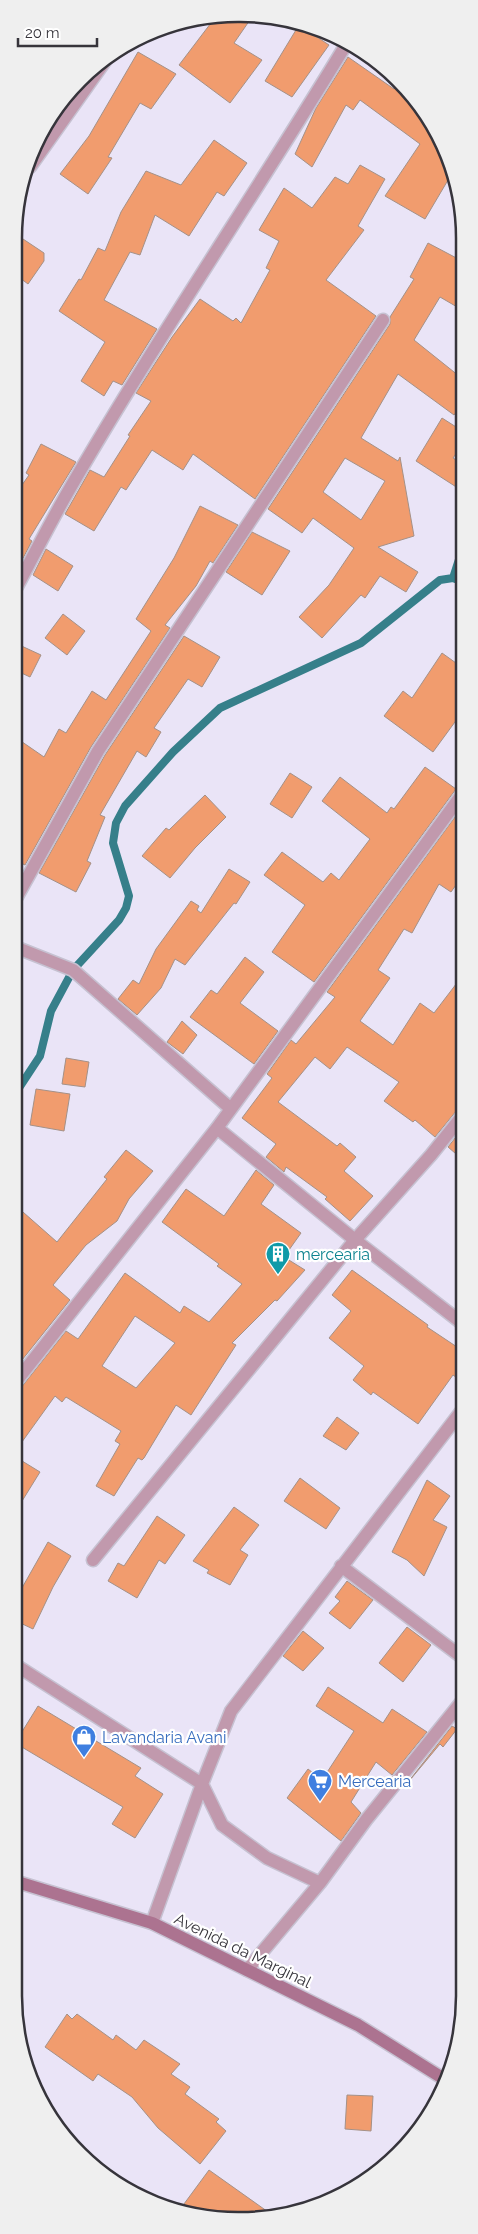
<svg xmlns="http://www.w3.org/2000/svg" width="478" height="2234" font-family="Raleway,sans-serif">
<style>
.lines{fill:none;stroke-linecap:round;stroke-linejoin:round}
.stream{stroke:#367f8a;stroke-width:8}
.building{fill:#f19c6e;stroke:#a49188;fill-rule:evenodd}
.minor-casing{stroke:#c6c1d1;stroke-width:15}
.secondary-casing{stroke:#c6c1d1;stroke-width:15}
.minor{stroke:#c199ad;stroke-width:12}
.secondary{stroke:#ac7390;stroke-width:12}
.labels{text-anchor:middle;stroke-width:4.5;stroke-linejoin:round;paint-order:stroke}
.culture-label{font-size:16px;fill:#0d838f;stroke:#fff;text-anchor:start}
.shop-label{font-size:16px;fill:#366cbe;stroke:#fff;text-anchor:start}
.street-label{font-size:16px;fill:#36343b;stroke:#fff}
.rim{fill:none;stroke:#36343b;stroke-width:2.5}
</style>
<rect width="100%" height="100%" fill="#eae4f7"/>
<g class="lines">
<!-- stream -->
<path class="stream" d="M453,578l10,-31
M15,1094l25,-38 11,-45 22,-41 46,-50 7,-12 3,-12 -16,-53 3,-20 9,-17 48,-54 47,-44 141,-65 79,-63 13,-2 10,4"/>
</g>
<!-- building -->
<path class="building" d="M252,17l-18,26 28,17 -32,43 -51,-38 35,-46z
M299,25l30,20 -37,52 -27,-16z
M138,52l38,22 -25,35 -11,-6 -32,54 4,1 -24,36 -28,-20 29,-38z
M348,57l46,32 5,-8 42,59 10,35 -26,44 -40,-23 35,-52 -60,-44 -7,10 -7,-5 -34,62 -17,-13 21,-46z
M214,140l33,23 -23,33 -7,-4 -28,44 -34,-21 -15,40 -10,-3 -26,48 53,29 -35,56 -9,-4 -9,15 -23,-15 24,-39 -46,-31 20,-32 2,1 17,-32 7,3 16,-39 25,-41 35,14z
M360,165l25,14 -27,47 6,4 -38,50 50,36 -121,183 -62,-45 -10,16 -31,-20 -26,40 -5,-3 -27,44 -29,-17 25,-44 14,7 26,-41 -2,-1 23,-34 -15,-8 36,-56 28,-38 33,22 3,-3 5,5 29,-53 -4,-2 13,-27 -20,-11 25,-42 28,20 23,-31 13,7z
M23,239l21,14v8l-16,23 -12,-9v-25z
M428,243l36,19v49l-24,-14 -26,43 50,40v22l-10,13 -56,-41 -37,64 37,23 2,-4 14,79 -36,11 40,25 -12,20 -26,-16 -15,22 -4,-3 -39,43 -23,-21 30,-32 25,-37 -41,-30 -11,15 -34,-24 122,-185v-7l24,-38 -4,-2zM345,458l40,23 -24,39 -38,-28z
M442,418l22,14v10l-11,16 11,7v27l-48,-31z
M41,444l35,18 -47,77 3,2 -13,25 -4,-2v-69l14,-20 -3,-2z
M200,506l38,19 -25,38 -3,-2 -14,25 -31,39 5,3 -79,119 -66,118 -10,-5v-123l29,20 15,-28 7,4 26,-42 14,9 45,-69 -15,-12 38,-61z
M252,532l38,19 -28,44 -36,-23z
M46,549l27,17 -15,25 -25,-16z
M63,614l22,17 -18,24 -22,-17z
M184,636l36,21 -18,30 -14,-8 -34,49 7,4 -15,25 -9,-6 -37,64 5,2 -18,44 4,2 -15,29 -37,-19 66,-118z
M15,643l26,12 -11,22 -15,-7z
M442,653l21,15v43l-30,41 -49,-36 19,-25 9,7z
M425,767l31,22 -142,193 -42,-30 33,-47 -41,-30 18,-23 41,30 8,-9 8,7 31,-41 -48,-38 18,-24 47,36 4,-6 3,2z
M290,773l22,14 -20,31 -22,-14z
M205,795l21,22 -31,31 -25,30 -28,-22 24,-28 3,2z
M463,806v69l-12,17 -12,-8 -27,49 -8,-4 -26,41 12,8 -30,43 33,24 27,-42 14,10 29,-38v132l-6,3 -22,27 -20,-17 -2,2 -29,-21 15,-19 -52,-35 -17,22 -15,-12 -37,45 59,44 3,-3 16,14 -12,14 29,25 -23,25 -25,-22 2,-2 -41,-30 -2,5 -18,-15 10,-13 -34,-26 30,-40 -5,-4 24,-34 5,4 39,-47 -8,-5z
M229,869l21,13 -14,22 -2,-1 -49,62 -10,-6 -14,29 -24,27 -19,-16 15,-19 6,4 17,-35 35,-48 8,5 -2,4 4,3z
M245,957l19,15 -24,31 38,28 -24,33 -64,-47 21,-27 6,4z
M182,1021l15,14 -14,19 -16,-12z
M66,1058l23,4 -4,25 -23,-3z
M36,1089l34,5 -6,37 -34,-6z
M463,1128v32l-15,-13z
M126,1150l27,21 -24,28 -12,22 -31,24 -33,40 17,15 -56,70 1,-165 42,37 50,-63 -3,-2z
M256,1170l18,15 -13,19 40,29 -17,24 21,13 -28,31 -2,-1 -43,43 4,2 -45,70 -15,-10 -32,53 -2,2 -4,-2 -24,38 -18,-10 24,-42 -5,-3 6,-10 -55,-34 -4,5 -7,-6 -41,57v-61l6,-3 46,-58 12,8 47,-66 55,40 4,-7 25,16 33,-38 -25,-18 2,-2 -57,-42 24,-33 38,27zM135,1316l40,27 -39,45 -34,-22z
M352,1270l76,55 -1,2 36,24v31l-10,-7 -35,49 -45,-32 -2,3 -18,-15 11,-14 -35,-28 22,-27 -19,-16z
M337,1417l22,16 -13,17 -23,-14z
M14,1456l26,16 -26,42z
M300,1478l40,30 -14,21 -42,-28z
M427,1480l23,16 -17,24 14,7 -23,49 -17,-16 -15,-8z
M234,1507l25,18 -19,25 8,5 -18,30 -23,-12 2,-3 -16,-9z
M157,1516l28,19 -20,29 -6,-4 -22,38 -29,-17 10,-18 6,3z
M48,1542l23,14 -18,31 -20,42 -19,-9v-18z
M347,1581l26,19 -23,29 -21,-16 11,-12 -5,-4z
M407,1627l24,18 -28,37 -24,-19z
M303,1631l21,17 -21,23 -20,-15z
M328,1687l55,36 9,-14 35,23 -35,43 -16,-13 -25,40 10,11 -20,28 -54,-43 21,-29 14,11 32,-49 -38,-25z
M38,1706l103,62 -6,8 28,18 -28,44 -23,-14 11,-17 -108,-64z
M452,1726l5,3 -14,18 -3,-3 -35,42z
M67,2014l5,5 5,-5 36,26 3,-5 20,15 8,-10 36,24 -9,10 19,13 -5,7 34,25 -3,3 10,9 -26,33 -42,-36 -26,-31 -34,-23 -5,7 -48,-34z
M347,2095l26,1 -2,35 -26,-2z
M209,2170l62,44 -46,6 -44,-12z"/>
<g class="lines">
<defs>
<path id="minor" d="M30,167l78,-110
M15,590c18,-33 35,-67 54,-100 88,-152 187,-297 278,-447
M15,900l83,-149 285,-431
M15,947l58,23 158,139
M217,1128l138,112 108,84
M14,1384l203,-256 246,-335
M93,1560l262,-320 76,-85 32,-40
M341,1566l122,92
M14,1664l188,120 20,41 45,33 53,25 -73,87
M320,1883l46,-63 97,-120
M152,1923l50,-139 29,-73 232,-302"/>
<path id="secondary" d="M14,1881l138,42 206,102 86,54"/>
</defs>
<!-- minor casing -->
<use href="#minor" class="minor-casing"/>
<!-- secondary casing -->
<use href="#secondary" class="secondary-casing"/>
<!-- minor -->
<use href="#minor" class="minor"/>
<!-- secondary -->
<use href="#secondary" class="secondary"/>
</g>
<!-- icons -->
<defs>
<symbol id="building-pin" viewBox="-11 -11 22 30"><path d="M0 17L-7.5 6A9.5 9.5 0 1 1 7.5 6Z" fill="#0f9aa8" stroke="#fff"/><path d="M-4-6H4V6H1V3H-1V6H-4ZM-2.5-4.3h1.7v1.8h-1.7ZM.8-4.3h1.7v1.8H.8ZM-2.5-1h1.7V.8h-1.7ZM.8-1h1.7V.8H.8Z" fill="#fff"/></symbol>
<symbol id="shop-pin" viewBox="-11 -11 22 30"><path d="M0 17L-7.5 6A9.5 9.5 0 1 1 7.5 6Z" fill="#3f7fe0" stroke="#fff"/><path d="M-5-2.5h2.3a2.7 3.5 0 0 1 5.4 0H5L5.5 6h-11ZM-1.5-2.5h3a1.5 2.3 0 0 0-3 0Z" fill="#fff"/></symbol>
<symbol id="supermarket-pin" viewBox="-11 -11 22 30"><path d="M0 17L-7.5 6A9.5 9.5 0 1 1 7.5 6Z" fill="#3f7fe0" stroke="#fff"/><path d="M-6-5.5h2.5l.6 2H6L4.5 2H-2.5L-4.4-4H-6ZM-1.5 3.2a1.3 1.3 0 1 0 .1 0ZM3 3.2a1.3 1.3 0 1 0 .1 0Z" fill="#fff"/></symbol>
</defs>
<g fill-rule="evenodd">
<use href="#building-pin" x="264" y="1240" width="28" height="38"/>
<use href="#shop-pin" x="70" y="1723" width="28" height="38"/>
<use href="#supermarket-pin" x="306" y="1767" width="28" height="38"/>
</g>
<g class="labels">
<!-- culture labels -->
<g class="culture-label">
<text x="296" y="1260">mercearia</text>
</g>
<!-- shop labels -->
<g class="shop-label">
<text x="102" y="1743">Lavandaria Avani</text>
<text x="338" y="1787">Mercearia</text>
</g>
<!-- street labels -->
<g class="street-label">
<text transform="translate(243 1950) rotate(26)" y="6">Avenida da Marginal</text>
</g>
</g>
<!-- crop -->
<path d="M0 0H478V2234H0ZM238 22H240A216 216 0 0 1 456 238V1996A216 216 0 0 1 240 2212H238A216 216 0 0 1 22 1996V238A216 216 0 0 1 238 22Z" fill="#efefef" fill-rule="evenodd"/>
<path class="rim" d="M238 22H240A216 216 0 0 1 456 238V1996A216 216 0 0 1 240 2212H238A216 216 0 0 1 22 1996V238A216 216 0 0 1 238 22Z"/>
<!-- scale -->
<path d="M18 38v8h79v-8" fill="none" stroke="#36343b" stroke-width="2.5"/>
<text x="25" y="38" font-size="15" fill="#36343b" stroke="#ffffff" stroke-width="4" paint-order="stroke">20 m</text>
</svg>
